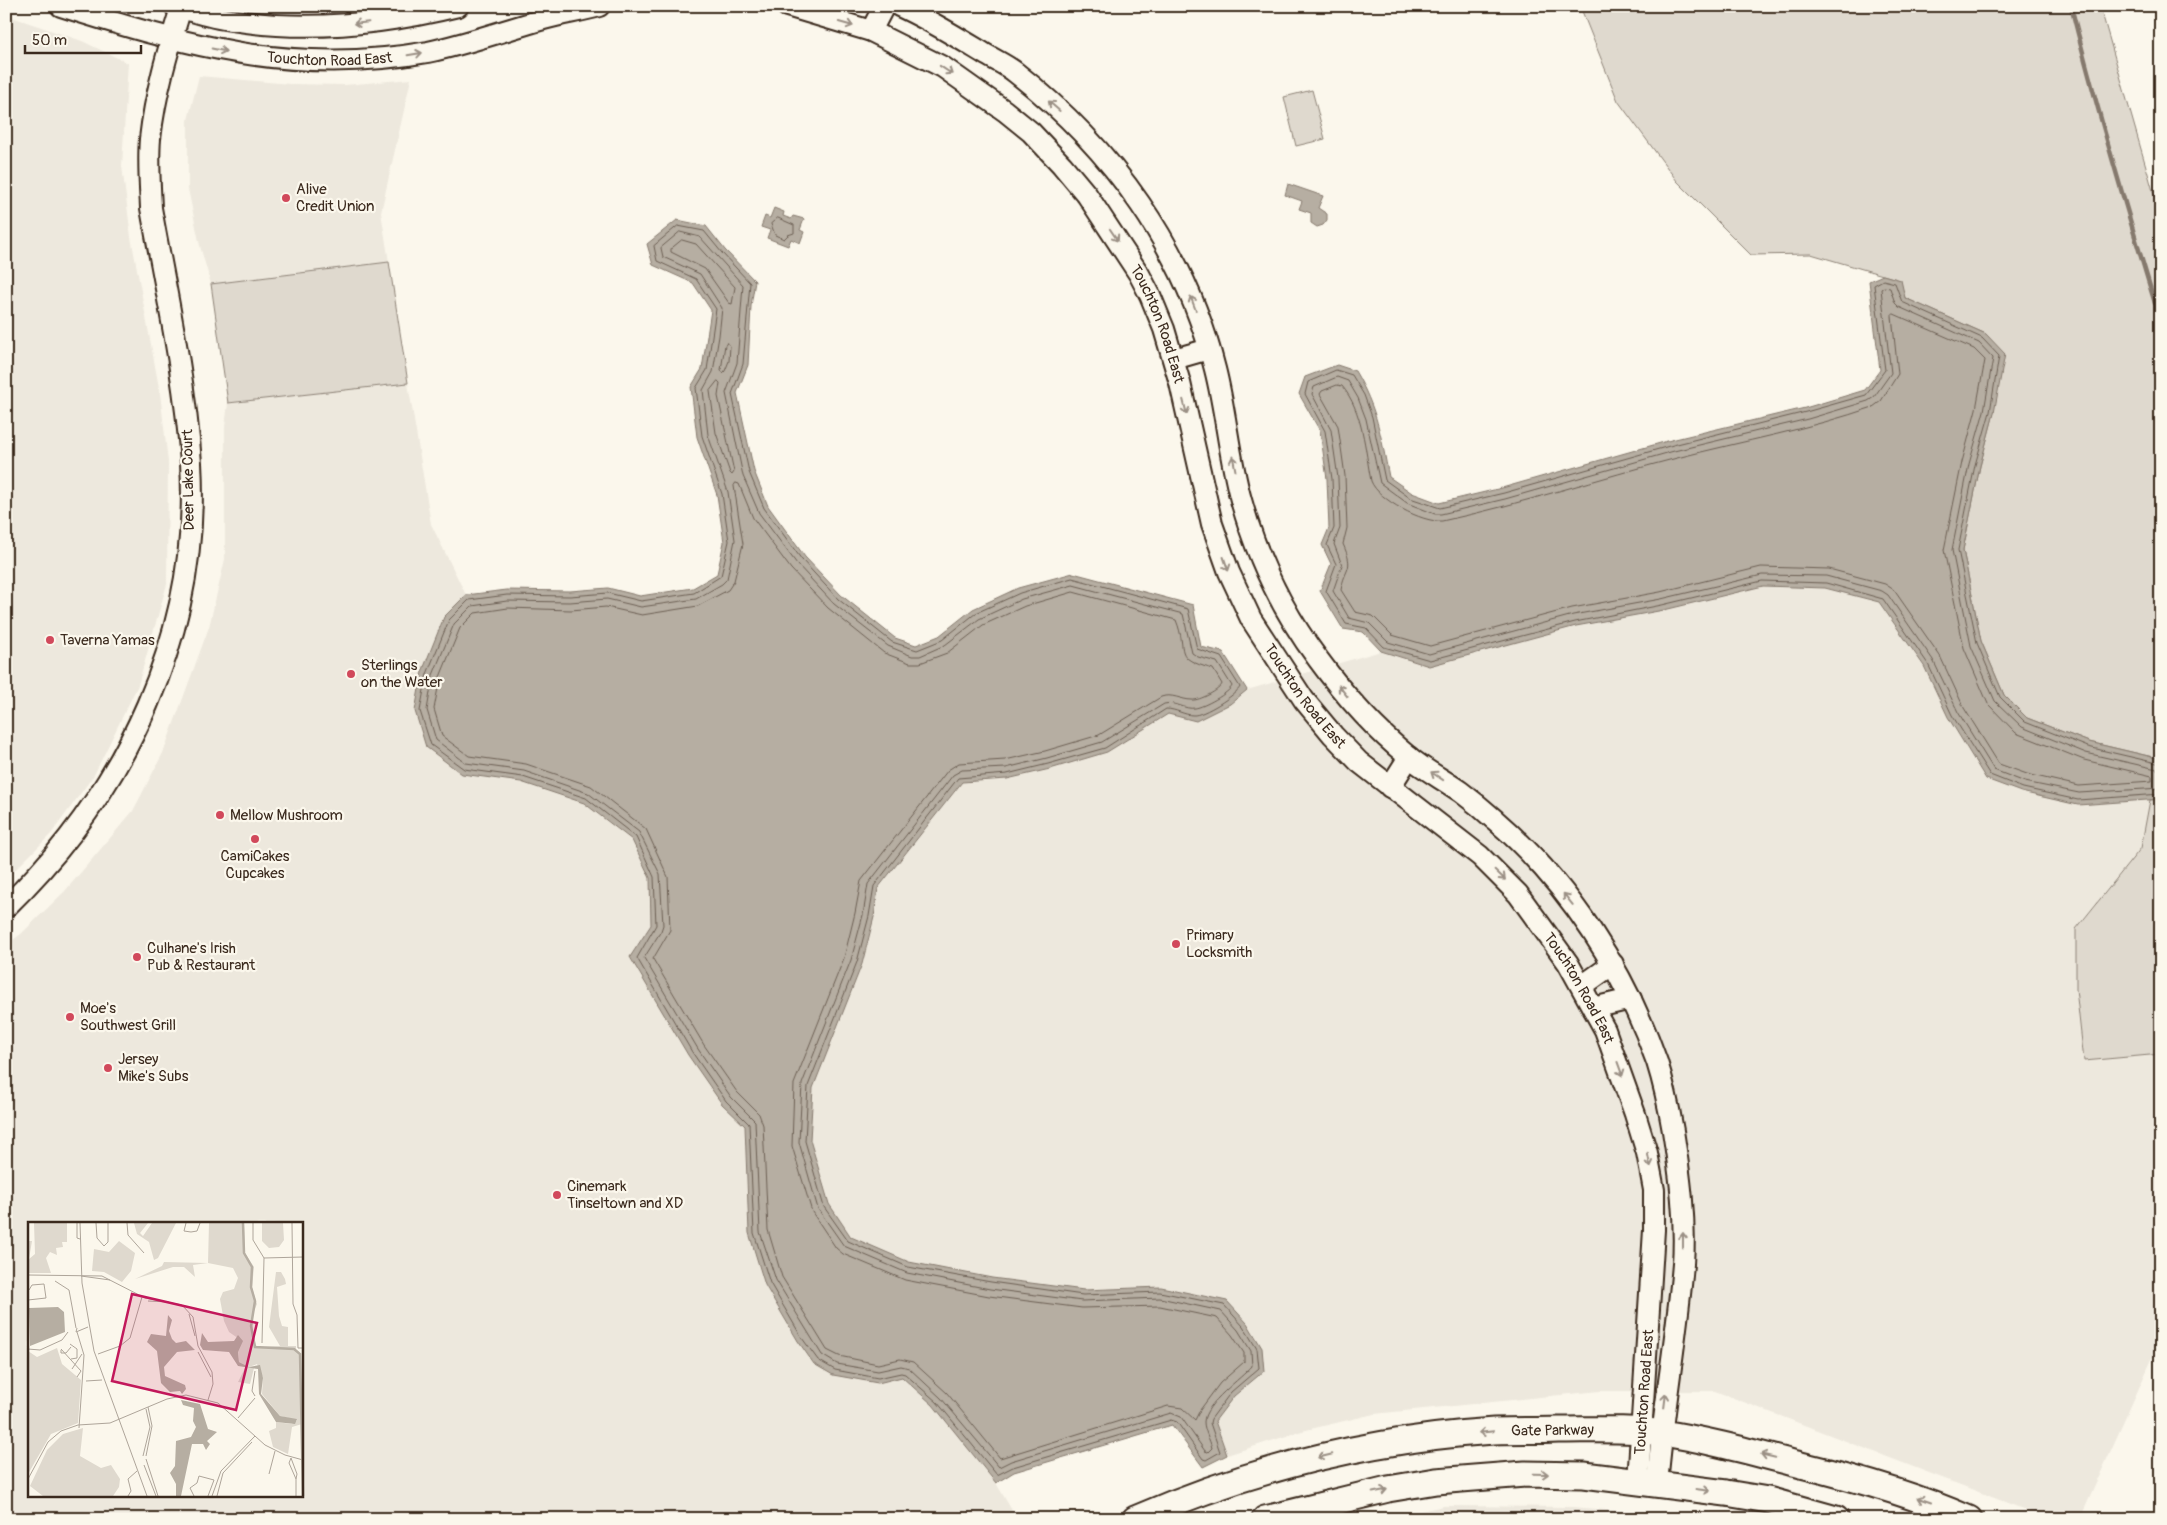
<svg xmlns="http://www.w3.org/2000/svg" width="2167" height="1525" font-family="Pangolin,sans-serif">
<style>
.built{fill:#ede8dd;fill-rule:evenodd}
.green{fill:#dfd9ce;stroke:#8d8276}
.water{fill:#b6aea2;stroke:#85796d}
.lines{fill:none;stroke-linecap:round;stroke-linejoin:round}
.shore{stroke:#6c5f53;stroke-width:1}
.stream{stroke:#85796d;stroke-width:4.5}
.minor-casing{stroke:#3b2a1e;stroke-width:24}
.major-casing{stroke:#3b2a1e;stroke-width:29}
.minor{stroke:#fbf7ec;stroke-width:20}
.major{stroke:#fbf7ec;stroke-width:25}
.oneway{stroke:#9b9085}
.poi-dot{fill:#d1495b;stroke:#fbf7ec;stroke-width:2}
.labels{text-anchor:middle;stroke-width:4.5;stroke-linejoin:round;paint-order:stroke}
.street-label{font-size:15px;fill:#3b2a1e;stroke:#fbf7ec}
.poi-label{font-size:15px;fill:#3b2a1e;stroke:#fbf7ec;text-anchor:start}
.inset-river{fill:none;stroke:#b6aea2;stroke-width:2.5}
.inset-road{fill:none;stroke:#aea59a;stroke-width:1}
.view{fill:#c2185b;fill-opacity:0.15;stroke:#c2185b;stroke-width:2.5}
.inset-edge{fill:none;stroke:#3b2a1e;stroke-width:2.5}
</style>
<rect width="100%" height="100%" fill="#fbf7ec"/>
<filter id="ink" filterUnits="userSpaceOnUse"><feTurbulence type="fractalNoise" baseFrequency=".02" numOctaves="2"/><feDisplacementMap in="SourceGraphic" scale="10" xChannelSelector="R" yChannelSelector="G"/><feConvolveMatrix kernelMatrix="1 2 1 2 8 2 1 2 1" color-interpolation-filters="sRGB"/></filter>
<g filter="url(#ink)">
<!-- built -->
<path class="built" d="M6,15l76,26 46,22 -6,103 9,71 29,156 8,69 -1,122 -29,101 -44,90 -43,59 -45,45z
M199,76l91,8 55,1 66,-6 -30,133 8,50 -178,22 -11,-38 -12,-57v-69z
M408,383l23,141 35,71 -22,22 18,157 59,8 63,21 48,37 18,38 1,47 -21,32 92,147 23,22 4,107 16,52 33,56 16,23 64,19 24,-6 31,28 63,78 21,36h-1011v-574l15,-11 44,-43 68,-80 30,-58 46,-126 16,-68v-132l3,-24zM29,1224h272v272h-272z
M1763,586l62,2 54,14 45,64 24,51 38,62 36,13 56,13 72,-5 -9,48 -65,81v60l8,72 77,-7v285l-81,180h-31l-334,-128h-115l-226,23 -72,17 -75,24 -12,-34 19,-25 30,-25 -103,-84 -77,3 -92,-12 -83,-16 -58,-25 -22,-33 -19,-64 3,-52 49,-124 12,-47 4,-29 84,-106 45,-3 43,-10 57,-17 61,-38 28,7 34,-17 17,-14 134,-39 48,15 147,-40 88,-16z
M1444,1506l129,1 136,12h-327z"/>
<!-- green -->
<path class="green" d="M1580,6h520l61,213v540l-72,-17 -62,-24 -23,-23 -23,-54 -18,-91 17,-84 14,-53 -8,-79 -81,-36 -5,-18 -89,-26 -60,1 -74,-74 -59,-80z
M1312,90l13,49 -29,7 -12,-49z
M389,262l19,121 -180,20 -17,-119z
M2161,799v255l-77,7 -8,-72v-60l65,-81 9,-48z"/>
<!-- water -->
<path class="water" d="M1288,184l35,12 -5,12 9,6v6l-4,5 -6,2 -6,-4v-10l-12,-4 3,-8 -17,-6z
M774,208l10,4 -1,4 8,3 2,-3 11,3 -4,11 4,2 -4,11 -9,-4 -3,7 -21,-8 3,-8 -9,-3 4,-11 5,2z
M677,220l29,6 19,24 30,31 -4,25 -3,59 -11,28 17,78 14,35 37,51 36,38 54,43 21,7 23,-9 34,-27 45,-21 55,-15 120,32 8,42 22,5 24,38 -17,14 -34,17 -28,-7 -61,38 -57,17 -43,10 -45,3 -84,106 -4,29 -12,47 -49,124 -3,52 19,64 22,33 58,25 83,16 92,12 77,-3 66,14 20,22 15,25 2,23 -30,25 -19,25 12,34 -24,12 -31,-42 -158,47 -18,11 -63,-78 -31,-28 -24,6 -45,-8 -19,-11 -16,-23 -33,-56 -16,-52 -4,-107 -23,-22 -34,-49 -58,-98 21,-32 -1,-47 -18,-38 -48,-37 -63,-21 -59,-8 -36,-27 -11,-36 7,-39 22,-55 22,-22 41,-5 63,1 38,-3 32,8 53,-8 24,-14 7,-32 -7,-47 -20,-58 -6,-50 11,-18 9,-59 -18,-27 -40,-18 -6,-21z
M1883,275l18,5 4,18 81,36 19,20 -11,59 -14,53 -17,84 18,91 23,54 23,23 62,24 72,17v40l-83,6 -57,-13 -35,-13 -38,-62 -24,-51 -45,-64 -54,-14 -62,-2 -99,24 -88,16 -147,40 -48,-15 -18,-19 -20,-3 -23,-38 11,-27 -9,-19 7,-17 -2,-49 -7,-48 -21,-37 6,-17 32,-12 18,6c22,37 26,65 34,106l23,16 27,10 63,-15 169,-48 134,-32 60,-18 15,-20 -11,-89z"/>
<g class="lines">
<!-- shore -->
<path class="shore" d="M778,218l16,7v8l-6,2 -4,4 -9,-4 -4,-11z
M678,226l26,5 18,22 28,30 -7,81 -11,30 17,78 15,36 38,52 36,39 54,43 25,8 25,-10 34,-27 44,-20 52,-15 116,31 9,40 24,8 19,30c-4,8 -37,29 -47,28 -9,0 -17,-6 -27,-6l-61,39 -57,16 -41,10 -49,4 -84,108 -5,30 -12,46 -49,124 -3,55 19,66 24,34 60,26 83,15 92,13 77,-3 64,13 19,21 14,23 2,19 -28,24 -20,27 -1,4 10,29 -14,8 -3,-1 -26,-37 -6,-2 -158,47 -16,8 -60,-73 -32,-28 -4,-1 -23,5 -43,-8 -17,-10 -16,-22 -32,-55 -16,-50 -5,-109 -23,-23 -34,-49 -55,-94 19,-33 -2,-48 -18,-40 -50,-39 -63,-21 -59,-8 -33,-24 -11,-34 7,-37 22,-54 20,-20 38,-5 63,1 38,-3 33,8 53,-8 27,-17 8,-35 -7,-47 -20,-58 -6,-48 11,-18 9,-61 -20,-30 -39,-18 -3,-15z
M680,232l20,5 43,48 -6,78 -11,30 17,83 16,37 38,51 37,40 54,42 24,10h8l25,-11 34,-26 43,-20 51,-14 110,29 9,39 6,4 19,5 15,24c-3,7 -28,21 -37,22 -10,2 -20,-7 -31,-4l-62,38 -55,16 -41,10 -44,2 -9,5 -85,109 -5,31 -12,45 -49,124 -3,58 19,67 26,37 63,27 83,16 92,12 78,-3 61,13 17,19 13,21 1,15c-10,12 -48,38 -48,56 0,8 6,18 8,26l-4,4 -3,-1 -24,-34 -10,-4 -160,48 -12,6 -58,-69 -32,-30 -8,-2 -23,5 -41,-7 -15,-9 -46,-75 -16,-48 -5,-111 -24,-24 -33,-48 -54,-91 17,-27 2,-6 -3,-51 -21,-42 -51,-39 -64,-22 -58,-8 -30,-23 -9,-30 6,-35 21,-51 18,-18 35,-5 63,1 37,-3 34,8 55,-8 26,-15 5,-5 8,-39 -7,-48 -20,-57 -5,-45 10,-18 6,-36 3,-28 -22,-34 -37,-17 -2,-9z
M682,240l14,4 39,43 -3,17 -3,-1 -24,-34 -34,-17v-3z
M1894,314l80,35 11,11 -9,49 -14,53 -18,88 20,98 24,56 28,29 68,27 68,16v5l-73,5 -52,-12 -28,-10 -35,-56 -24,-52 -46,-66 -9,-6 -56,-15 -68,-2 -101,25 -88,16 -142,38 -38,-11 -19,-19 -18,-4 -14,-22c4,-24 14,-19 2,-46l4,-16 -2,-52 -7,-50 -18,-32 2,-3 15,-6 5,1c21,25 23,64 29,95 7,19 52,42 71,40 80,-17 157,-43 235,-63 66,-17 133,-29 196,-51l8,-6 17,-27 -6,-58z
M728,343l2,3 -1,15 -4,10 -2,2 -2,-3 4,-25z
M718,381l2,2 -2,13 16,76 -2,3 -2,-2 -14,-40 -6,-42z
M736,483l3,1 14,34 38,51 37,39 56,45 26,10h10l27,-10 36,-28 42,-19 48,-14 103,28c13,32 -6,37 37,49l9,15c-2,6 -23,17 -30,16 -11,0 -20,-7 -31,-3l-62,38 -54,16 -40,9 -46,3 -11,7 -87,111 -6,32 -11,45 -50,126 -2,62 20,66 24,36 7,6 62,26 84,16 93,12 78,-2 57,12 15,17 12,18v9l-24,21 -20,27 -5,10 -13,-12 -14,-2 -168,52 -53,-65 -34,-31 -13,-3 -22,5 -39,-8 -12,-6 -45,-73 -14,-47 -5,-105 -4,-11 -22,-22 -33,-47 -51,-86 17,-29 -2,-53 -22,-48 -55,-43 -65,-22 -57,-8 -27,-20 -8,-27 6,-32 20,-49 15,-15 33,-5 63,2 35,-3 36,8 56,-9 30,-16 6,-9 9,-37 -9,-58z
M2161,764l-73,-17 -63,-25 -25,-25 -23,-54 -19,-93 17,-85 15,-53 9,-56 -17,-18 -80,-36 -7,-19 -12,-3 -9,5 11,85 -19,25 -60,17 -133,33 -169,48 -64,15 -30,-10 -25,-18 -13,-63 -8,-22 -12,-20 -16,-5 -28,12 -3,12 20,37 7,48 2,49 -7,17 9,19 -10,27 20,33 20,4 18,19 46,13 145,-38 87,-17 100,-24 64,2 57,16 45,65 24,51 38,60 33,13 55,12 83,-6
M2161,770l-75,-17 -64,-26 -27,-26 -24,-55 -19,-96 17,-86 15,-53 9,-53 -14,-15 -80,-36 -4,-4 -5,-15 -6,-1 -3,2 10,84 -17,24 -6,4 -60,18 -134,32 -169,48 -64,15h-6l-28,-11 -27,-20 -14,-64 -8,-21 -10,-17 -11,-4 -23,10 -2,7 19,36 7,48 2,50 -6,16 8,21 -9,26 16,27 20,5 19,19 41,12 144,-39 88,-16 101,-24 64,1 56,15 6,4 45,65 25,52 36,58 31,12 54,11 82,-5"/>
<!-- stream -->
<path class="stream" d="M2071,6c25,100 54,199 84,297l6,9"/>
<defs>
<g id="minor">
<path id="s1" d="M61,6c126,40 233,70 367,46 39,-8 77,-22 116,-33 18,-5 37,-8 55,-13"/>
<path d="M175,6c18,5 37,12 56,14 74,12 154,4 227,-14"/>
<path id="s2" d="M787,6l84,25 72,36 62,44 26,21 31,33 25,30 52,79 11,21 14,34 16,54 32,141 17,48 22,47 53,81 29,35 26,27 121,94 38,38 50,69 37,67 30,84 12,39 7,37v40l-16,252"/>
<path d="M899,6c31,14 58,31 86,48 10,6 21,11 30,18 97,76 170,177 200,297 11,43 14,88 26,131 16,58 42,112 77,159 27,37 56,70 91,98 16,13 35,23 52,35 12,9 23,18 34,28 73,63 130,151 162,242 7,22 12,46 16,69 7,44 13,88 10,133 -6,73 -20,147 -26,221"/>
<path d="M871,31l13,-25"/>
<path d="M1174,359l35,-10"/>
<path d="M1390,787l19,-30"/>
<path d="M6,907c120,-116 195,-275 185,-444 -6,-86 -25,-171 -40,-255 -1,-23 -3,-46 -1,-69 5,-45 18,-89 31,-131"/>
<path d="M1582,986l31,-22"/>
<path d="M1593,1008l38,-9"/>
</g>
<g id="major">
<path id="s3" d="M1135,1519c113,-49 235,-80 359,-88 21,-1 43,0 64,-1 34,0 71,-2 104,3 47,7 93,20 139,32 58,14 114,30 168,54"/>
<path d="M1265,1519l123,-30 48,-8 89,-7 59,1 142,18 42,7 68,19"/>
</g>
</defs>
<!-- minor casing -->
<use href="#minor" class="minor-casing"/>
<!-- major casing -->
<use href="#major" class="major-casing"/>
<!-- minor -->
<use href="#minor" class="minor"/>
<!-- major -->
<use href="#major" class="major"/>
</g>
<!-- one-way arrows -->
<defs><path id="oneway-shaft" d="M-6 0H5M1.5-3L5.5 0L1.5 3" fill="none" stroke-width="1.6" stroke-linecap="round" stroke-linejoin="round" transform="scale(1.25)"/></defs>
<g class="oneway">
<use href="#oneway-shaft" transform="translate(361 23) rotate(174)"/>
<use href="#oneway-shaft" transform="translate(846 24) rotate(16)"/>
<use href="#oneway-shaft" transform="translate(219 50) rotate(12)"/>
<use href="#oneway-shaft" transform="translate(415 54) rotate(-9)"/>
<use href="#oneway-shaft" transform="translate(946 70) rotate(34)"/>
<use href="#oneway-shaft" transform="translate(1054 106) rotate(-139)"/>
<use href="#oneway-shaft" transform="translate(1114 235) rotate(56)"/>
<use href="#oneway-shaft" transform="translate(1193 303) rotate(-111)"/>
<use href="#oneway-shaft" transform="translate(1185 407) rotate(76)"/>
<use href="#oneway-shaft" transform="translate(1234 463) rotate(-101)"/>
<use href="#oneway-shaft" transform="translate(1226 564) rotate(71)"/>
<use href="#oneway-shaft" transform="translate(1343 691) rotate(-128)"/>
<use href="#oneway-shaft" transform="translate(1437 776) rotate(-146)"/>
<use href="#oneway-shaft" transform="translate(1500 875) rotate(44)"/>
<use href="#oneway-shaft" transform="translate(1568 899) rotate(-129)"/>
<use href="#oneway-shaft" transform="translate(1620 1069) rotate(70)"/>
<use href="#oneway-shaft" transform="translate(1649 1160) rotate(79)"/>
<use href="#oneway-shaft" transform="translate(1683 1240) rotate(-90)"/>
<use href="#oneway-shaft" transform="translate(1665 1401) rotate(-83)"/>
<use href="#oneway-shaft" transform="translate(1486 1432) rotate(174)"/>
<use href="#oneway-shaft" transform="translate(1325 1456) rotate(167)"/>
<use href="#oneway-shaft" transform="translate(1768 1456) rotate(-166)"/>
<use href="#oneway-shaft" transform="translate(1541 1474) rotate(1)"/>
<use href="#oneway-shaft" transform="translate(1703 1490) rotate(7)"/>
<use href="#oneway-shaft" transform="translate(1380 1491) rotate(-12)"/>
<use href="#oneway-shaft" transform="translate(1924 1500) rotate(-161)"/>
</g>
</g>
<!-- markers -->
<g class="poi-dot">
<circle cx="286" cy="198" r="5"/>
<circle cx="50" cy="640" r="5"/>
<circle cx="351" cy="674" r="5"/>
<circle cx="220" cy="815" r="5"/>
<circle cx="255" cy="839" r="5"/>
<circle cx="1176" cy="944" r="5"/>
<circle cx="137" cy="957" r="5"/>
<circle cx="70" cy="1017" r="5"/>
<circle cx="108" cy="1068" r="5"/>
<circle cx="557" cy="1195" r="5"/>
</g>
<g class="labels">
<!-- street labels -->
<g class="street-label">
<text dy="5" stroke="none"><textPath href="#s1" startOffset="275">Touchton Road East</textPath></text>
<text dy="5" stroke="none"><textPath href="#s2" startOffset="510">Touchton Road East</textPath></text>
<text transform="translate(188 480) rotate(-91)" y="5">Deer Lake Court</text>
<text dy="5" stroke="none"><textPath href="#s2" startOffset="915">Touchton Road East</textPath></text>
<text dy="5" stroke="none"><textPath href="#s2" startOffset="1320">Touchton Road East</textPath></text>
<text transform="translate(1644 1392) rotate(-86)" y="5">Touchton Road East</text>
<text dy="5" stroke="none"><textPath href="#s3" startOffset="430">Gate Parkway</textPath></text>
</g>
<!-- poi labels -->
<g class="poi-label">
<text x="296" y="194">Alive<tspan x="296" dy="17">Credit Union</tspan></text>
<text x="60" y="645">Taverna Yamas</text>
<text x="361" y="670">Sterlings<tspan x="361" dy="17">on the Water</tspan></text>
<text x="230" y="820">Mellow Mushroom</text>
<text x="255" y="861" text-anchor="middle">CamiCakes<tspan x="255" dy="17">Cupcakes</tspan></text>
<text x="1186" y="940">Primary<tspan x="1186" dy="17">Locksmith</tspan></text>
<text x="147" y="953">Culhane's Irish<tspan x="147" dy="17">Pub &amp; Restaurant</tspan></text>
<text x="80" y="1013">Moe's<tspan x="80" dy="17">Southwest Grill</tspan></text>
<text x="118" y="1064">Jersey<tspan x="118" dy="17">Mike's Subs</tspan></text>
<text x="567" y="1191">Cinemark<tspan x="567" dy="17">Tinseltown and XD</tspan></text>
</g>
</g>
<!-- overview -->
<g transform="translate(28 1222)">
<rect width="275" height="275" fill="#fbf7ec"/>
<path d="M6,1h33v19h-5l1,5 -7,1 1,7 -7,-3 -4,6 5,15h-23v-32h4l-3,18 6,-5zM106,1h14l-8,10 3,3 9,-13h24l-18,35 -4,2 -5,-18 -12,-8zM181,1h35l1,30 9,14 -2,21 5,16 -5,12 2,24 3,7 23,-1 -11,-19 7,-55h5l4,7 1,5 -9,3 2,29 3,10 6,1v19h8v5l5,3 1,70 -10,3 -4,27 -15,-7 -4,-16 7,-3v-6l16,2 5,-4 -17,-4 -18,-22 1,-16 -6,-14 -8,3 -10,-5 -1,-11 4,-10 -13,-9 -5,-11 -4,-22 3,-7 11,-3 4,-11 -5,-10 -25,-5 -15,2 2,12 -11,-10h-11l-38,12 27,-13 2,-4 44,1zM234,1h21l1,17 -5,7 -10,1 -7,-7zM91,19l16,12 -4,18 -9,11 -18,-10 -12,-1 2,-22 15,3zM29,126l5,16 19,16 -3,43 -27,11 -23,40v-123l9,6zM217,146h9l-4,16 -12,-2zM55,206l-3,28 21,12 10,-3 9,14 -1,8 -6,9h-70l-13,-10 17,-36 16,-16z" fill="#dfd9ce"/>
<path d="M30,85l6,5 1,20 -35,14 -1,-38zM140,93l4,5 -3,11 3,8 4,4 10,-2 9,9 -18,2 -13,15 1,9 20,9 1,4 -4,5 -2,-3 -10,1 -9,-9 -4,-32 -10,-9 4,-8 15,2zM174,111l6,9 26,-1 4,-6 5,6 -5,11 1,10 10,5 11,-2 3,13 -2,16 19,22 17,3 -2,5 -19,-2 -17,-28 -1,-25 -20,-3 -9,-14 -26,-2 -3,-5zM153,178l19,4 8,25 9,3 -10,9 3,3 -4,6 -3,-6h-11l-11,52h-5v-12l-6,-11 5,-7 1,-25 15,-4 5,-10 -3,-6 1,-13 -11,-3z" fill="#b6aea2"/>
<path class="inset-river" d="M215,1l1,30 8,14 -1,20 4,14 -4,25 4,21 39,2 6,5 3,142"/>
<path class="inset-road" d="M49,1v15l3,1M52,1l2,60 12,68 53,145M68,1l1,15 7,8 4,-4v-19M99,1l1,12 16,18M158,1l-2,8 7,1 6,-1 3,-8M225,1v17l11,18 -2,85M264,1l1,81 4,11 1,33h5M236,36l39,-1M0,53l74,1 43,22 37,7 11,12 5,29 14,26 1,12 -5,16M53,54l29,4M27,59l14,9 7,38M0,78l18,-2 -2,-14 -12,1 -3,5M120,79l21,1M161,92l6,22M49,106l-1,4 12,-5M49,110l7,23 -5,73M42,122l7,5v9l-6,1M0,127l12,1 22,-10 6,-8M33,127l20,22 -4,6M33,128v3h5l5,-6M170,130l13,25M70,132l22,-8 10,-8 12,-41M44,147l10,-15M227,149l-3,20 3,5M58,159l16,-1M210,196l17,-20M115,234l7,-29 -4,-18M118,234l6,-30 -4,-19M263,236l6,16 -1,5 -7,-16zM118,237l12,37M116,243l12,31M241,252l6,-23M0,257l20,-37 13,-11 17,-6 32,-2 57,-24 19,-4 32,8 47,42 20,10 18,5M100,274l3,-5 -3,-12 9,-8M166,274l-4,-8 7,-5 2,-7 15,4 -6,16M184,274l9,-25 34,-35M189,274l6,-23 29,-31M268,274v-17"/>
<path class="view" d="M104,72l125,29 -21,87 -124,-29z"/>
<rect width="275" height="275" class="inset-edge"/>
</g>
<!-- margin -->
<rect width="2167" height="1525" fill="none" stroke="#fbf7ec" stroke-width="25"/>
<rect x="12" y="12" width="2142" height="1500" fill="none" stroke="#3b2a1e" stroke-width="2" filter="url(#ink)"/>
<!-- scale -->
<path d="M25 45v8h116v-8" fill="none" stroke="#3b2a1e" stroke-width="2.5"/>
<text x="32" y="45" font-size="15" fill="#3b2a1e" stroke="#fbf7ec" stroke-width="4" paint-order="stroke">50 m</text>
</svg>
